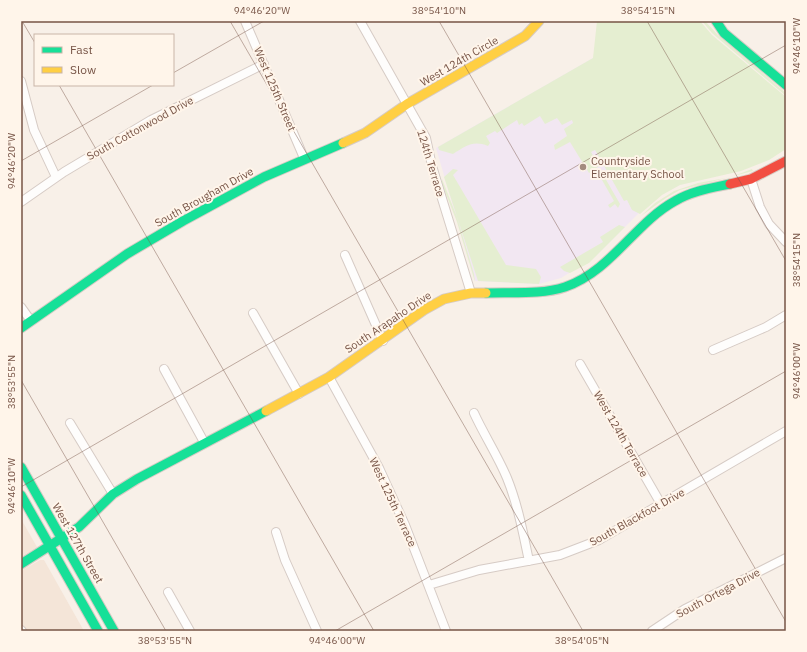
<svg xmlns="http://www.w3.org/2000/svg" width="807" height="652" font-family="'IBM Plex Sans',sans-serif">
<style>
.residential{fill:#f4e5d8}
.education{fill:#f2e7f2}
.green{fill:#e5eed1}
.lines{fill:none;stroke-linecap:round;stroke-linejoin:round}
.street-casing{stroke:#d6cbc5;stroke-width:10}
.fast-casing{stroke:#d6cbc4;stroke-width:11}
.slow-casing{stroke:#d6cbc4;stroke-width:11}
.jam-casing{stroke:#d6cbc4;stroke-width:11}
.street{stroke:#fefdfc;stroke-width:8}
.fast{stroke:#16e098;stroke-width:9}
.slow{stroke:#ffcf43;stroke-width:9}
.jam{stroke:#f24e42;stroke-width:9}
.ticks{fill:none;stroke:#775446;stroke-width:1;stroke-opacity:0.45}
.poi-dot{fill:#a48b7f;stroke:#fff5ea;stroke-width:1.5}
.labels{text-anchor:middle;stroke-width:4;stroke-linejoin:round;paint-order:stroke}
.street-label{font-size:11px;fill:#775446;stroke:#fff5ea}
.poi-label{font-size:11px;fill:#775446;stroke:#fff5ea;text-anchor:start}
.neatline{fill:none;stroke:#775446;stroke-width:1.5}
.ticks-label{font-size:10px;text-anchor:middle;fill:#775446}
</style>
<rect width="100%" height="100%" fill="#f8f0e8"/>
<!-- residential -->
<path class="residential" d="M21,519l16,28 -16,10z
M40,560h4l40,71h-63v-60z"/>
<!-- education -->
<path class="education" d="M633,35l65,145 -18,5 -18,9 -14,10 -53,53 -34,21 -22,6 -64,-3 -39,-133z"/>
<!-- green -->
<path class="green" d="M597,21h103l12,14 74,62v52l-17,11 -28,11 -61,14 -18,10 -22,19 -8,-4 -5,-10 -3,1 -29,-51 -4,2 8,14 -10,7 -19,-31 -15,8 -1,-5 13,-9 -3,-7 9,-6 -1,-3 -10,5 -5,-7 -12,6 -5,-8 -16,10 -2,-3 -3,2 -2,-5 -20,13 -2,-2 -9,5 4,7 -2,3c-15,-6 -22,0 -35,8l-14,-4 -1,-3 155,-89z
M702,21h3l13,14 68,58v3l-74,-63z
M453,169l5,1 -5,5 53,90 30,4 5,8 -2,7 -61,-3 -34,-104z
M752,169l1,2 -73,19 -14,8 -25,18 14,-13 19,-12 24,-8 33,-6z
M601,171l19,33 -2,4 -3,-4 -5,4 -2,-3 6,-4 -16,-28z
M442,179l15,38 17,57 1,8 -18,-60 -15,-38z
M619,225l6,2 -36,36 -19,10 -6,-2 -4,-4 43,-25 -3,-5z"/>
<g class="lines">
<defs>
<path id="street" d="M245,21l59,137
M360,21l66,117 6,28 39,127
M21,81l13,49 22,47
M751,179l9,28 9,17 17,18
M21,202l43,-30 87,-52 113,-56
M345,255l38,86
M21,307l10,14
M253,313l46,81
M713,350l53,-23 20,-12
M580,364l81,140
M164,369l40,73
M329,377l50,91 26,57 41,106
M474,413c10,22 24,43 33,65 11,27 16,55 22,83
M70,423l43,71
M276,532l9,28 32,71
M429,585l50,-15 81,-15 39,-15 187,-109
M168,592l22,39
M21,630l1,1
M652,631l33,-22 101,-51"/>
<path id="fast" d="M716,21l8,12 62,52
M486,293c26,-1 55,2 79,-6 46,-16 70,-64 110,-86 17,-10 36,-13 55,-17
M21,328l106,-74 56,-33 81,-44 79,-34
M21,467l93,164
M21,495l77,136
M21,564l58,-37 34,-33 24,-15 129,-68"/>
<path id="slow" d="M343,143l22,-10 42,-29 118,-68 14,-15
M266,411l63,-34 95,-67 20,-11 27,-6h15"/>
<path id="jam" d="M730,184l21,-5 35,-18"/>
</defs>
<!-- street casing -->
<use href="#street" class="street-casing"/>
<!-- fast casing -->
<use href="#fast" class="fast-casing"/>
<!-- slow casing -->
<use href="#slow" class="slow-casing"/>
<!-- jam casing -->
<use href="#jam" class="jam-casing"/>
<!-- street -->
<use href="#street" class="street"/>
<!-- fast -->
<use href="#fast" class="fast"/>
<!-- slow -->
<use href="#slow" class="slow"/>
<!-- jam -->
<use href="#jam" class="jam"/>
</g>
<!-- ticks -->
<path class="ticks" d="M22,21l13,22M230,21l353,610M439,21l347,601M647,21l139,240M173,73l91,-52M59,85l315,546M21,161l132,-76M21,380l145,251M21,487l765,-442M335,631l451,-260"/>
<!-- markers -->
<circle class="poi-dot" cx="583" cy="167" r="4"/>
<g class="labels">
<!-- street labels -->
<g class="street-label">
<text transform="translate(459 61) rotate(-30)" y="4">West 124th Circle</text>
<text transform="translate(275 89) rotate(67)" y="4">West 125th Street</text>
<text transform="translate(140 128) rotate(-29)" y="4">South Cottonwood Drive</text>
<text transform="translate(431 163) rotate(73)" y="4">124th Terrace</text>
<text transform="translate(204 197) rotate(-29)" y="4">South Brougham Drive</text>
<text transform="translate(388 322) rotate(-34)" y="4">South Arapaho Drive</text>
<text transform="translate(621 434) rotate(60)" y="4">West 124th Terrace</text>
<text transform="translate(393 502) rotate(65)" y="4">West 125th Terrace</text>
<text transform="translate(637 517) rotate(-29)" y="4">South Blackfoot Drive</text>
<text transform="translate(78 543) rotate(60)" y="4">West 127th Street</text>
<text transform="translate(718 593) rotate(-28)" y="4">South Ortega Drive</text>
</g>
<!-- poi labels -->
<g class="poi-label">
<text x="591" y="165">Countryside<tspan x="591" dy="13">Elementary School</tspan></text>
</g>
</g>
<!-- border -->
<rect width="807" height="652" fill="none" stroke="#fff5ea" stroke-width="44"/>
<!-- legend -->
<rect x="34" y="34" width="140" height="52" fill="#fff5ea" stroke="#c9b5a8"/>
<rect x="42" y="47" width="20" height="6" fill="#16e098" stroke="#c9b5a8"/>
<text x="70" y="54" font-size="12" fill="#775446">Fast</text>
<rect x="42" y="67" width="20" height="6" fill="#ffcf43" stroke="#c9b5a8"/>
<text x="70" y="74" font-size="12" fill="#775446">Slow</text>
<rect x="22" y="22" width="763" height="608" class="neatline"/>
<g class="ticks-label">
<text x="262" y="14">94°46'20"W</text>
<text x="439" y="14">38°54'10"N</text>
<text x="648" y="14">38°54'15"N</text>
<text transform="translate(796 46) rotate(-90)" y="4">94°46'10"W</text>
<text transform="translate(11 161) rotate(-90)" y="4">94°46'20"W</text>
<text transform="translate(796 260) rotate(-90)" y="4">38°54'15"N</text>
<text transform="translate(796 371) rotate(-90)" y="4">94°46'00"W</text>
<text transform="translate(11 382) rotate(-90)" y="4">38°53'55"N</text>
<text transform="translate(11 486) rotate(-90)" y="4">94°46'10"W</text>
<text x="165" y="644">38°53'55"N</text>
<text x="337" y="644">94°46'00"W</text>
<text x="582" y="644">38°54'05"N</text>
</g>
</svg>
